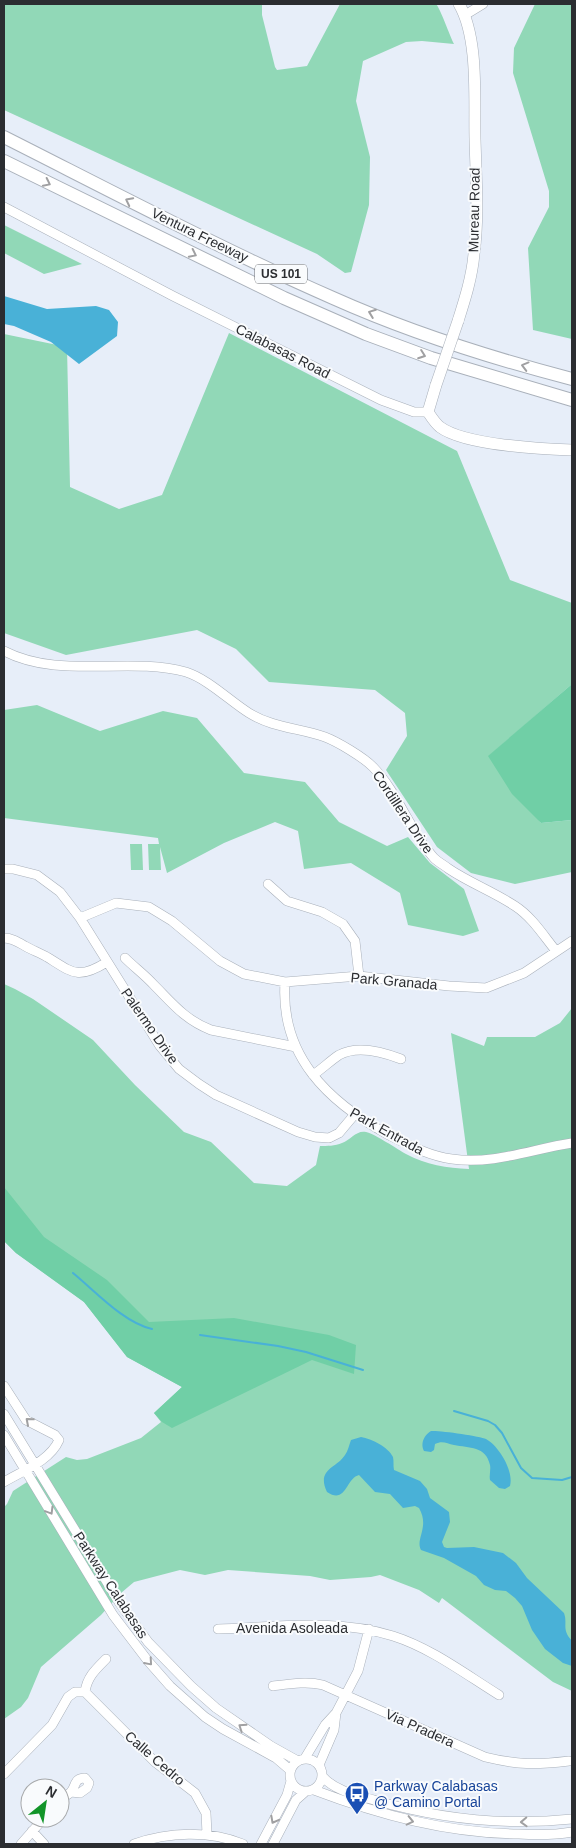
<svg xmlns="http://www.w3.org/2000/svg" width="576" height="1848" font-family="Arial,sans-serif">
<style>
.green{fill:#91d8b7}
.forest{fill:#70cfa6}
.water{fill:#49b1d7}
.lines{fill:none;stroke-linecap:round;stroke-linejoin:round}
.stream{stroke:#49b1d7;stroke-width:2}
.minor-casing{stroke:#a9b0ba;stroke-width:10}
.major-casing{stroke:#a9b0ba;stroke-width:12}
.highway-casing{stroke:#a9b0ba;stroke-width:14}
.minor{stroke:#fff;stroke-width:9}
.major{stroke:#fff;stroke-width:11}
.highway{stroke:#fff;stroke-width:12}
.major-bridge-casing{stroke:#a9b0ba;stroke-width:12;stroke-linecap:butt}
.major-bridge{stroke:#fff;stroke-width:11}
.oneway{stroke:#a0a0a2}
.labels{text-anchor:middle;stroke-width:4;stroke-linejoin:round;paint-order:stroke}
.shield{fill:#f9fbfd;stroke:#696b6e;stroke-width:1}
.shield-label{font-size:12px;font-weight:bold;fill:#2b2d31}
.street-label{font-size:14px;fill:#2b2d31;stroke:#f9fbfd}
.transit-label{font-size:14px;fill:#164399;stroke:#f9fbfd;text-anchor:start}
</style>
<rect width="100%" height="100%" fill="#e7eef9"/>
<!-- green -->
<path class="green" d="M4,4h258v11l13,52 2,3 30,-4 33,-62h96c4,4 14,32 18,40l-32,-3 -16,1 -43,19 -7,40 14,56 -1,48 -18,67 -6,1 -28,-19 -313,-144z
M535,4h37v335l-39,-9 -5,-82 21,-41v-16l-36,-118 1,-25z
M4,225l78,39 -38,10 -40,-21z
M229,333l228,118 53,129 62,23v81l-83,72 52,67 31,-3v52l-57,12 -44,-11 -34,-26 -51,-77 21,-34 -2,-23 -30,-23 -106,-8 -33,-33 -39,-19 -131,25 -62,-22v-299l63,13 3,140 49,22 43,-14z
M37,705l63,26 63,-20 34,7 47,55 61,9 34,40 48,24 21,-9 22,26 34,26 15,42 -16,5 -55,-11 -8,-32 -49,-30 -47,6 -6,-38 -23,-9 -51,21 -57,30 -7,-26 1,23h-12l-1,-26h11l-1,-6 -154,-20v-108z
M130,844h12l1,26h-12z
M4,984l11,5 18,10 60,41 42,45 49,47 27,10 43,41 33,3 29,-21 4,-19c7,0 15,0 22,-3 9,-3 14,-13 24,-11 9,2 31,17 40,22 20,11 41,14 63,15l-18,-136 33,13 3,-9h48l25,-14 12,-15v683l-19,-9 -111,-84 -3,5 -20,-13 -39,-15 -9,2 -41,3 -20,-4 -82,-6 -23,5 -25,-5 -46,12 -13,11 -20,22 -60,52 -13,31 -7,9 -17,12v-212l3,-3 6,-13 53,-34 11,3 10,-1 54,-21 20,-16 -7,-9 28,-26 -55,-30 -43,-55 -68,-49 -12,-12z"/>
<!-- forest -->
<path class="forest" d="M572,684v136l-31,3 -29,-29 -24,-38z
M4,1187l40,50 63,43 42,42 85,-4 95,17 27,10 -2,29 -42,-14 -140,68 -10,-6 -8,-9 28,-26 -55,-30 -43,-55 -68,-49 -12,-12z"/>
<!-- water -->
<path class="water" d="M4,296l43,13 49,-3 13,4 9,12 -1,14 -38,28 -28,-22 -37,-16 -10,-2z
M431,1431c7,-1 49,5 55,8 13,7 28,32 24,47l-5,3 -6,-1 -9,-8c-1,-5 1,-10 0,-15 -4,-19 -21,-17 -36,-20 -7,-1 -11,-5 -19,-1l-1,6 -3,2 -7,-1c-4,-7 0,-16 7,-20z
M361,1437c11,2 27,10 32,20 1,4 0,9 1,13l26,11 7,8 3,9 19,14 1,10 -8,20 2,5 3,1 27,-1 29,6 13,10 11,15 37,35c4,11 -3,16 8,28v25l-9,-3 -18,-14 -13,-19 -10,-24 -7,-8 -9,-7 -11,-1 -11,-5 -8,-9 -32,-18 -23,-8c-6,-11 9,-23 -2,-42l-4,-2 -12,2 -13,-14 -15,-2 -16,-17c-13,3 -13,30 -32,17 -11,-23 10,-24 18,-37 3,-4 4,-10 6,-15z"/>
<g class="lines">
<!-- stream -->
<path class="stream" d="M73,1273c22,18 51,50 79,56
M200,1335l78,11 28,6 57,18
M454,1411l34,10 7,4 7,8 19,35 11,10 30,2 10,-3"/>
<defs>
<path id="minor" d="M465,15l18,-11
M4,207l169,89 208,104 33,12h14
M4,651c56,29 123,5 182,21 22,7 45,30 63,41 24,15 51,15 76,24 13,5 38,20 48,30 25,26 37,64 61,91 4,4 10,7 15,11 21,14 45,23 66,37 17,11 28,29 41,45
M4,869h9l24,6 23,17 20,26 80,128 19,23 20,15 17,11 82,37 17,5 14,1 10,-5 16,-19
M268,884l19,17 35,11 21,12 12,17 4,35
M80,918l36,-15 33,4 23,14 48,40 24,13 41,8 74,-6 90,10 37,2 38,-15 48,-32
M4,938c8,0 14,4 21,8 7,4 15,7 22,11 26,16 31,23 60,5
M125,958c9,9 20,17 29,27 18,18 31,35 57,45l85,17
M285,982c-5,74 43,120 104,153 20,10 40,21 63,24 41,6 80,-10 120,-16
M313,1075c9,-6 17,-14 26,-20 18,-10 44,-3 62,4
M4,1386l22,34 29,15 4,5c-9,21 -37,31 -55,42
M4,1414l115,188 29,40 43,44 25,22 55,38 27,15
M4,1435l109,180 35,46 22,25 35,31 18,12 53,29 14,12
M218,1629c58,-2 119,-11 175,7 38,12 72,38 106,59
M273,1686c16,-2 34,-5 50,-1l162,72c33,8 50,8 84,4
M85,1692l70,70 40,31 11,20 1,21
M85,1692c2,-15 11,-23 21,-33
M305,1758l20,-33 11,-12 22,-42 11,-42
M290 1775a16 16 0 1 1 32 0a16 16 0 1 1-32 0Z
M319,1765l15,-35 2,-17
M4,1774l48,-49 16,-28 7,-5h10
M322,1776c13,15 34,19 52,24 65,19 130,26 198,19
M314,1790c66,25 133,43 205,44 17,1 36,1 53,-2
M60,1800c3,-3 8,-5 11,-8 5,-6 3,-14 14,-14l4,5 -2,5 -7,5 -9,-1
M32,1831l12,13
M21,1844l23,-26
M134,1844c34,-12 75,-14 109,0
M261,1844l26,-49 4,-14
M273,1844l23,-44 9,-8"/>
<path id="major" d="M458,321c7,-22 14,-44 16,-67 5,-38 2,-77 1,-115 -1,-39 4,-101 -16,-135
M436,385l-8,27c4,6 7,11 12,15 24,18 102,22 132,23"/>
<path id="highway" d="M4,137c109,55 217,112 329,161 76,34 158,60 239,81
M4,161l280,137 82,36 65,24 141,42"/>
</defs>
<!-- minor casing -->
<use href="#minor" class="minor-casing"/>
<!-- major casing -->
<use href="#major" class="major-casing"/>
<!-- highway casing -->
<use href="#highway" class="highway-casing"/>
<!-- minor -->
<use href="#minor" class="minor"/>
<!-- major -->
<use href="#major" class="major"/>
<!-- highway -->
<use href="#highway" class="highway"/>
<defs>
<path id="major-bridge" d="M436,385l22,-64"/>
</defs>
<!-- major-bridge casing -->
<use href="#major-bridge" class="major-bridge-casing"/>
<!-- major-bridge -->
<use href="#major-bridge" class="major-bridge"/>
</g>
<!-- one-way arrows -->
<defs><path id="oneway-chevron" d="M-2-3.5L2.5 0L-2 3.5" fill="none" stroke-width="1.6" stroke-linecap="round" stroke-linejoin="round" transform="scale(1.25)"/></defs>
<g class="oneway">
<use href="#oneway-chevron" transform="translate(47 183) rotate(26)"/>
<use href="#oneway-chevron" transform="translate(129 201) rotate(-153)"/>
<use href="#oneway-chevron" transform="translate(193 254) rotate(26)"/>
<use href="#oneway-chevron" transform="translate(372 313) rotate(-159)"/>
<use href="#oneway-chevron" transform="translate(422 355) rotate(20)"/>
<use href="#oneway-chevron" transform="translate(525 366) rotate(-165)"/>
<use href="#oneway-chevron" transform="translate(29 1421) rotate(-139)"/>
<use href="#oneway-chevron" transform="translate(50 1511) rotate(59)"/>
<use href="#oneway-chevron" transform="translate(149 1662) rotate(49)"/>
<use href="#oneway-chevron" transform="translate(242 1727) rotate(-146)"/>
<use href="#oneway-chevron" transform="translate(274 1820) rotate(118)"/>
<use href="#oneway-chevron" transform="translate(410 1821) rotate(13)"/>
<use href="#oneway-chevron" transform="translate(524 1822) rotate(178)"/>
</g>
<!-- icons -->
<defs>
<symbol id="bus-pin" viewBox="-11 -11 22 30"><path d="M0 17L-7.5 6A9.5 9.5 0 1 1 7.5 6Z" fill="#1a4fb4" stroke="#f9fbfd"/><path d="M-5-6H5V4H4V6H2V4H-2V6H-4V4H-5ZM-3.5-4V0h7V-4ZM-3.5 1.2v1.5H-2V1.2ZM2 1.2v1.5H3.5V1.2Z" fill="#fff"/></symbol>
</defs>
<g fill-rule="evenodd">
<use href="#bus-pin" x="343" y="1780" width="28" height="38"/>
</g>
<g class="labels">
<!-- shield labels -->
<rect class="shield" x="255" y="264.5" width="52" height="19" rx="4"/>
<g class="shield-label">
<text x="281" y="278">US 101</text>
</g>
<!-- street labels -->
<g class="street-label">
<text transform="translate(474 210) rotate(-89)" y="5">Mureau Road</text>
<text transform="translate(200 235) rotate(26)" y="5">Ventura Freeway</text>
<text transform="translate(283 351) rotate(27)" y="5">Calabasas Road</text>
<text transform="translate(403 812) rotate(56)" y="5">Cordillera Drive</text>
<text transform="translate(394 981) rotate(5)" y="5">Park Granada</text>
<text transform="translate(150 1026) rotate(55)" y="5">Palermo Drive</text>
<text transform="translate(387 1131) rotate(29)" y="5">Park Entrada</text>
<text transform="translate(111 1585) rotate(57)" y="5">Parkway Calabasas</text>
<text x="292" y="1633">Avenida Asoleada</text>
<text transform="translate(420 1728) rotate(24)" y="5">Via Pradera</text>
<text transform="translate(155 1758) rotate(41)" y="5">Calle Cedro</text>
</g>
<!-- transit labels -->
<g class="transit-label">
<text x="374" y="1791">Parkway Calabasas<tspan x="374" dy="16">@ Camino Portal</tspan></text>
</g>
</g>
<!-- border -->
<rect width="576" height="1848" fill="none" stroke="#2b2d31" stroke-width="10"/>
<!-- north arrow -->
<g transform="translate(45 1803) rotate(30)"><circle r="24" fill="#f9fbfd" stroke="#a7a9ab"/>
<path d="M0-4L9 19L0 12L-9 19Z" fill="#129529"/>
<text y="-8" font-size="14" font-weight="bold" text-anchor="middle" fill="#2b2d31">N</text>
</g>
</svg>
